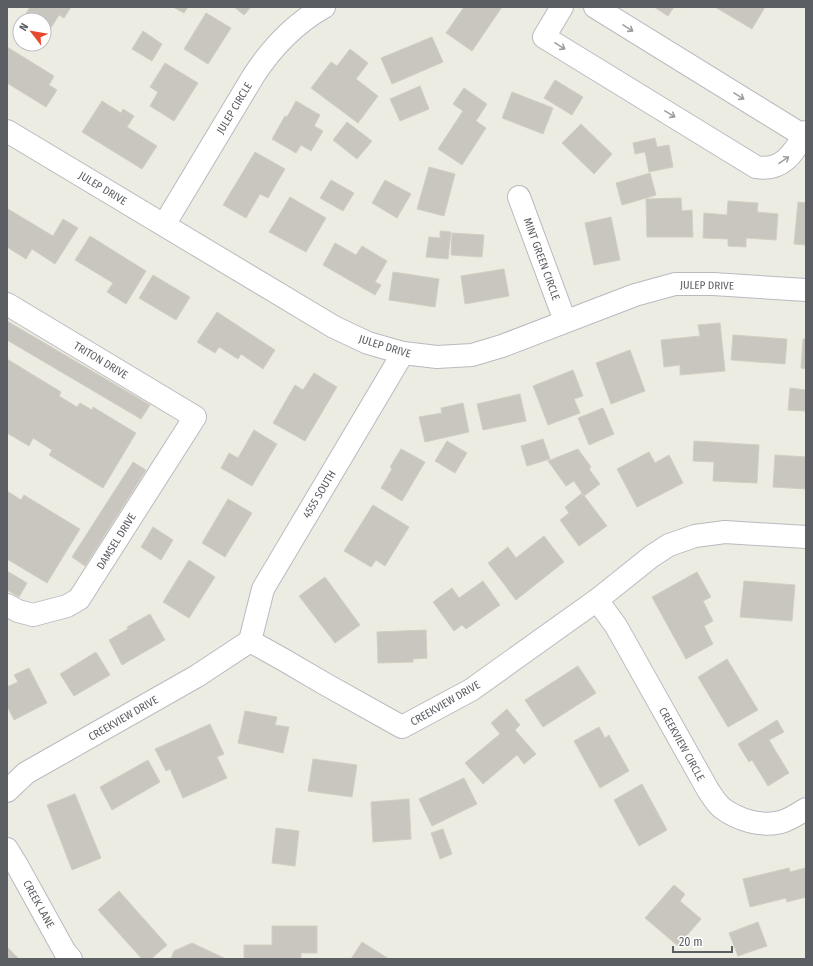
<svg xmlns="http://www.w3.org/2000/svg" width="813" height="966" font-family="'Fira Sans Condensed',sans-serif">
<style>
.building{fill:#c8c6bf;stroke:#d2cec1}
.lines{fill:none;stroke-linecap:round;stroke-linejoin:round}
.minor-casing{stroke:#b8babf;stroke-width:24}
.minor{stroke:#fff;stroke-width:22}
.oneway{stroke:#9d9ea1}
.labels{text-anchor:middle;stroke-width:4;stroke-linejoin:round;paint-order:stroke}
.street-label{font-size:11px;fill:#5b5e63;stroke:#fff}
</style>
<rect width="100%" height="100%" fill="#edece2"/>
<!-- building -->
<path class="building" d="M30,7h41l-7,11 -5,-3 -15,24v-19h-22z
M173,7h15l-4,6z
M234,7h17l-7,8z
M464,7h38l-30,44 -26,-18z
M654,7h20l-6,9z
M715,7h50l-13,22z
M206,13l25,15 -23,36 -24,-15z
M143,31l19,13 -10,17 -20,-12z
M432,37l11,25 -51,22 -11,-26z
M7,47l47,29 -5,9 8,5 -11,17 -39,-24z
M350,49l18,14 -12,16 22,17 -20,27 -47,-35 20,-26 6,4z
M165,63l33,20 -24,38 -24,-15 8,-14 -8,-5z
M555,80l28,17 -11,18 -28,-17z
M420,86l9,23 -29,12 -10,-22z
M464,88l23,16 -11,17 10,7 -24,37 -24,-16 25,-38 -10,-7z
M512,92l41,16 -10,26 -41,-16z
M102,101l19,12 2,-4 11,7 -7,11 30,19 -15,23 -60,-37z
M296,101l24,14 -6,11 9,5 -12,20 -10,-6 -5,8 -24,-14 13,-23 2,1z
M347,122l25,19 -15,18 -24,-19z
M581,124l31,30 -18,20 -32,-31z
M655,138l2,9 12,-2 4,22 -24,5 -4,-20 -10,2 -2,-11z
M255,152l30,17 -17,29 -8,-4 -14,24 -23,-13z
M429,167l26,7 -11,42 -27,-7z
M650,173l6,22 -34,10 -6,-22z
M331,180l23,13 -11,18 -23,-13z
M385,180l26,14 -14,24 -25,-15z
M290,197l36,21 -20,34 -37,-20z
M681,198l1,13 10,-1 1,27h-46l-1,-38z
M728,201l30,2 -1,9 21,2 -2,26 -30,-2v9l-18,-1v-7l-25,-1 1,-25 23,2z
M798,202l8,1v42l-12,-1z
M8,209l45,27 10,-17 15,9 -23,36 -23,-15 -6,10 -19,-12v-36z
M611,217l9,43 -26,5 -9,-42z
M440,231l11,1 -3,27 -22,-2 3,-20 11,1z
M452,233l32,2 -2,22 -31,-2z
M90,236l56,35 -20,33 -19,-12 6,-9 -38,-23z
M335,243l21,12 6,-9 25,15 -12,21 6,3 -6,10 -52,-30z
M504,269l5,27 -44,8 -4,-28z
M393,272l46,7 -4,28 -46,-7z
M153,275l37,22 -14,23 -37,-22z
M217,312l58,38 -12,19 -22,-15 -3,5 -19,-12 -4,6 -18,-11z
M7,321l143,84 -9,14 -134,-79z
M720,323l5,48 -45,4v-10l-16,2 -3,-27 39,-4 -2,-11z
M733,335l54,4 -2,25 -54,-4z
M803,339h3v30l-5,-1z
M630,350l15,41 -34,13 -15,-41z
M7,359l54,33 -2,4 18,11 3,-4 12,7 1,-3 43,26 -33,55 -54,-33 3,-5 -19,-12 -4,8 -22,-13z
M573,370l10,26 -9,3 6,14 -32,12 -15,-39z
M314,373l23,14 -32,54 -32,-18 22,-38 8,5z
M790,388l16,2v21l-18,-1z
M520,394l6,27 -43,9 -6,-26z
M463,403l6,29 -44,10 -6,-25 23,-4 -1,-5z
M603,408l11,26 -25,11 -11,-27z
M254,430l23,14 -25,42 -31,-18 8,-15 9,5z
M543,439l7,20 -23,7 -6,-20z
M447,441l20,12 -12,20 -20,-12z
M694,441l65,4 -2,38 -44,-2 1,-19 -21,-1z
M401,449l24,13 -23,39 -21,-13 11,-19 -2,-2z
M578,449l13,18 -2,2 11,15 -16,12 -10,-15 -8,5 -18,-25z
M649,452l6,11 14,-8 14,28 -46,24 -20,-38z
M775,455l31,2v32l-33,-2z
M133,462l13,8 -61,96 -13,-9z
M7,491l14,9 3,-5 56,34 -33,54 -40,-24z
M582,493l25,33 -28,20 -19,-26 9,-7 -4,-6z
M228,499l24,14 -27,44 -23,-14z
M373,505l36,22 -24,39 -9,-6 -5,7 -27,-16z
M153,527l20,13 -12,20 -20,-13z
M544,536l20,26 -48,38 -28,-37 20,-16 8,11z
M189,560l26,17 -26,41 -26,-16z
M7,571l20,12 -8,14 -12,-7z
M697,572l14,25 -8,4 10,20 -9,5 9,18 -27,15 -34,-62z
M325,577l35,48 -25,18 -36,-47z
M483,581l17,24 -34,24 -4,-4 -8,6 -21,-29 19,-14 7,10z
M744,581l51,4 -3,36 -52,-4z
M150,614l15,26 -43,25 -13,-25 19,-11 -1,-2z
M426,630l1,28 -14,1v3l-35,1 -1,-31z
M96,652l14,23 -36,21 -14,-22z
M727,659l31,51 -30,17 -30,-50z
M578,666l18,27 -53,34 -18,-27z
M29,668l18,35 -33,17 -7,-14v-19l11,-5 -4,-7z
M507,709l13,16 -5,5 21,24 -12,10 -7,-9 -34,29 -18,-21 35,-29 -9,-11z
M245,711l32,6 -2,8 14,2 -6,26 -45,-10z
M777,720l7,12 -15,8 20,33 -21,13 -16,-26 -3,2 -11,-18z
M210,724l14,30 -7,3 10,21 -44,20 -13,-29 -4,2 -11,-22z
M599,727l6,11 4,-3 20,36 -29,17 -26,-47z
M313,759l44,6 -5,32 -44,-6z
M148,760l12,22 -48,28 -12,-23z
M464,778l13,26 -45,22 -13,-27z
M642,784l25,46 -28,16 -25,-46z
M75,794l26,64 -29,12 -25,-65z
M409,799l2,40 -38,3 -2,-40z
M276,828l23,3 -4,35 -23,-3z
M443,829l9,25 -12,5 -9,-26z
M789,868l1,4 15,-4 1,6v23l-19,5 -1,-4 -36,9 -7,-28z
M674,885l11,9 -5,7 21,18 -23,27 -33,-28z
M119,891l48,54 -16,14h-9l-44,-49z
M758,922l9,24 -29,10 -9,-23z
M272,926h45v27h-16v6h-57v-14h28z
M362,942l27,17h-38z
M192,943l32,15v1h-53l3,-8z
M7,947l12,12h-12z"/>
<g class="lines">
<defs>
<path id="minor" d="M562,7l-18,30 212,130c27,5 38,-15 50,-35
M595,7l209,129
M7,131l327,196 34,16 35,10 34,4 35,-2 30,-9 133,-51 40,-11h38l93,6
M519,197l46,124
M164,225l90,-150c19,-29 40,-51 70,-68
M7,304l188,113 -116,182 -12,7 -34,9 -15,-4 -11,-6
M597,600l19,26 92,164c4,6 8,13 14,18 16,12 39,19 59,14 8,-2 17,-8 25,-13
M250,641l13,-52 140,-236
M7,791l19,-18 171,-97 53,-35 34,19 41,24 77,43 69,-37 126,-90 55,-44 17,-11 26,-9 30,-4 81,5
M7,849l11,18 47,85 6,7"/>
</defs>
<!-- minor casing -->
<use href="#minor" class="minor-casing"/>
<!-- minor -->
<use href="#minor" class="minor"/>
</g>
<!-- one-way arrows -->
<defs><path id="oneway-shaft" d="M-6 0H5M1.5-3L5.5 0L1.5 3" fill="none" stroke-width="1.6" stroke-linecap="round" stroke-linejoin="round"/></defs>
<g class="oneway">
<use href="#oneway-shaft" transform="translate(628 28) rotate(32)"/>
<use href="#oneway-shaft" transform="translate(560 46) rotate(31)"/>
<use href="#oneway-shaft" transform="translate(739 96) rotate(32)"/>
<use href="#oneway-shaft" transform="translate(670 114) rotate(31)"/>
<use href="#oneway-shaft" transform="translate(784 160) rotate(-34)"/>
</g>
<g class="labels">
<!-- street labels -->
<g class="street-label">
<text transform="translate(234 108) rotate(-59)" y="4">JULEP CIRCLE</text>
<text transform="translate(103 188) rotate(31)" y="4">JULEP DRIVE</text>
<text transform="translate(542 259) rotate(70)" y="4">MINT GREEN CIRCLE</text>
<text transform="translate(707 285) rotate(1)" y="4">JULEP DRIVE</text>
<text transform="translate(385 346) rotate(17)" y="4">JULEP DRIVE</text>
<text transform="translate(101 360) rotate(31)" y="4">TRITON DRIVE</text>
<text transform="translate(319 494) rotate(-59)" y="4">4555 SOUTH</text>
<text transform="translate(116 541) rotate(-58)" y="4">DAMSEL DRIVE</text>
<text transform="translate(445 703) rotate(-30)" y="4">CREEKVIEW DRIVE</text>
<text transform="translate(123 718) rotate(-30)" y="4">CREEKVIEW DRIVE</text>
<text transform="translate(682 744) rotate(61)" y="4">CREEKVIEW CIRCLE</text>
<text transform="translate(39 904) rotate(61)" y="4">CREEK LANE</text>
</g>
</g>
<!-- border -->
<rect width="813" height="966" fill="none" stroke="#5b5e63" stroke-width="16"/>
<!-- north arrow -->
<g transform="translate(32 32) rotate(301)"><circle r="19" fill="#ffffff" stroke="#bdbfc1"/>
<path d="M0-3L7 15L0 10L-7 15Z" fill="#e8492e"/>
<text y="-6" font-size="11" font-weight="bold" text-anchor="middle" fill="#5b5e63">N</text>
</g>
<!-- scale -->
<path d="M673 946v6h59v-6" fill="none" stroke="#5b5e63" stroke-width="2"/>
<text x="679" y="946" font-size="12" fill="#5b5e63" stroke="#ffffff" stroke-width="3" paint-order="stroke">20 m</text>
</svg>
